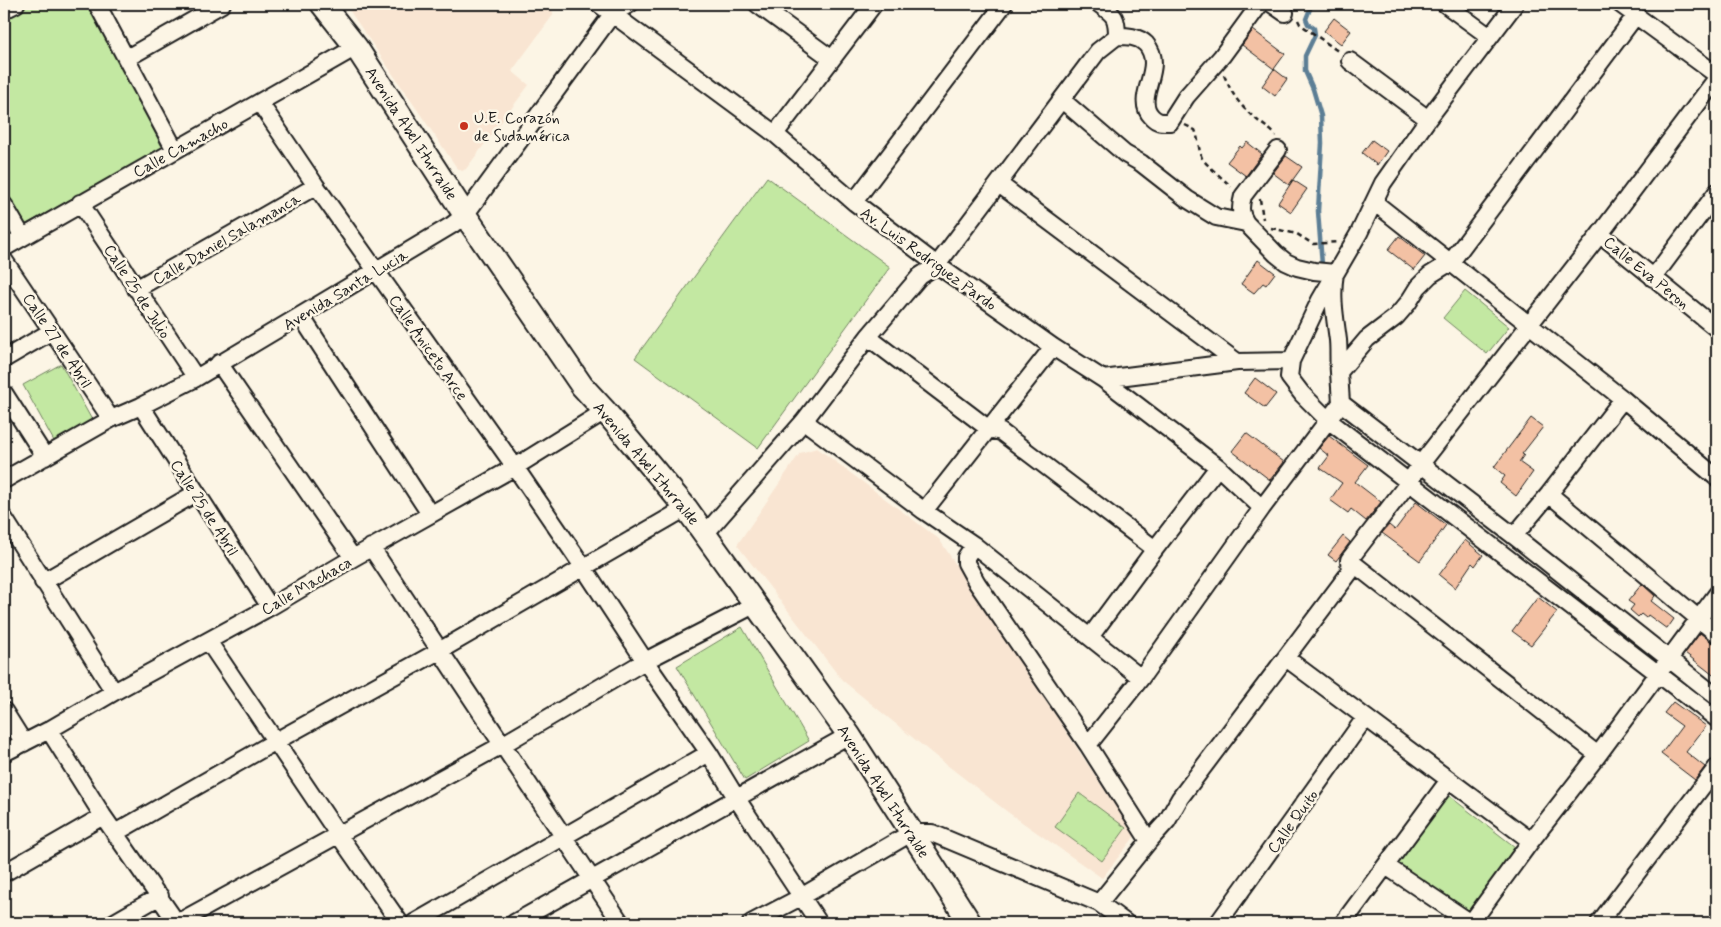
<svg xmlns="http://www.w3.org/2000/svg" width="1721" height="927" font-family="Mynerve,sans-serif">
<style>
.built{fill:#f9e5d2}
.green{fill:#c3e8a2;stroke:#70825f}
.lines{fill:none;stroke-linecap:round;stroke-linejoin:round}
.stream{stroke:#5c7e95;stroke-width:4.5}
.building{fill:#f3c1a4;stroke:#1c1c1c}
.street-casing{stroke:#1c1c1c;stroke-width:20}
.secondary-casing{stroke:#1c1c1c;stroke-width:26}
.path{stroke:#1c1c1c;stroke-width:2.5;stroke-dasharray:5 4;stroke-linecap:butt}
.street{stroke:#fcf5e5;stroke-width:16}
.secondary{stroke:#fcf5e5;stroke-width:22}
.poi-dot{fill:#c8321e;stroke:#fcf5e5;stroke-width:2}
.labels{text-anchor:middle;stroke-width:5;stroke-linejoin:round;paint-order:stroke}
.poi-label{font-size:16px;fill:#1c1c1c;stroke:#fcf5e5;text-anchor:start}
.street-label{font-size:16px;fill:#1c1c1c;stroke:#fcf5e5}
</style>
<rect width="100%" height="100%" fill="#fcf5e5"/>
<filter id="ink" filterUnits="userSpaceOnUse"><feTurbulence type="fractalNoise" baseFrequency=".02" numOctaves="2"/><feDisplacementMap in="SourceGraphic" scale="10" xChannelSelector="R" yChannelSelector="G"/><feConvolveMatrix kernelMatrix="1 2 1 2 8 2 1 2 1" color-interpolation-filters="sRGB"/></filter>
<g filter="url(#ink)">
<!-- built -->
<path class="built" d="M345,4h207l1,11 -41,56 17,14 -63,84 -4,2 -5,-3z
M817,448l122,91 196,297 -33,42 -93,-65 -75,-58 -92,-75 -105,-135 63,-92z"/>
<!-- green -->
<path class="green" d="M23,4h68l72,145 -144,79 -15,-30v-184z
M767,177l123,90 -132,181 -123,-90z
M1465,291l44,36 -22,27 -44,-36z
M61,364l31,56 -38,21 -31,-56z
M742,627l67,114 -64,39 -68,-114z
M1079,793l47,35 -24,33 -47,-34z
M1448,795l67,52 -51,71 -69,-51z"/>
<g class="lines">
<!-- stream -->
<path class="stream" d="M1312,4l-6,15 2,5 6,4 1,7 -10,21v15l8,18 8,27 1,27 -4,68 4,54"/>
</g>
<!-- building -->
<path class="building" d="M1334,18l17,13 -10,13 -17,-13z
M1253,30l32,24 -11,15 13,10 -12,17 -13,-10 12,-17 -32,-24z
M1372,140l15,11 -10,14 -15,-12z
M1247,142l15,12 -16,22 -19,-14 13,-16 2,2z
M1286,156l16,11 -13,18 -16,-12z
M1293,180l14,9 -16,23 -13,-9z
M1399,236l26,20 -11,14 -26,-20z
M1258,260l17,13 -9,12 -3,-2 -9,10 -13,-9z
M1255,378l21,16 -11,14 -21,-15z
M1531,418l12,9 -21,27 2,1 -5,7 14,10 -17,24 -16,-13 5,-7 -11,-9z
M1246,433l38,29 -14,18 -38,-29z
M1329,436l39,29 -13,17 26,20 -15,19 -15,-12 -3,4 -18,-13 12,-17 -22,-15 9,-12 -10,-8z
M1416,502l30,23 -26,36 -38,-28 7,-8 6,5z
M1343,536l7,6 -14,19 -8,-6z
M1465,540l18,15 -8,11 -3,-3 -17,25 -16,-13z
M1642,584l13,12 -4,5 23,18 -7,10 -19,-14 -2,3 -5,-4 -3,3 -8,-7 4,-5 -6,-4z
M1538,597l19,15 -26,33 -19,-14z
M1700,633l17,13v32l-32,-25z
M1673,702l33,24 -20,26 19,15 -10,13 -34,-26 21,-28 -18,-13z"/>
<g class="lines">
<defs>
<path id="street" d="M97,4l78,146
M599,4l176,130 79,68 83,63 116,82 50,32 115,88 44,41
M757,4l75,55
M1099,4c15,11 18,12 18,32 10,0 21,0 29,8 21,24 -14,53 6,73 6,6 10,5 18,5l16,-25 36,-41 38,-52
M1272,4l13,9
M1445,4l45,33
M1620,4l97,71
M4,10l12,-6
M127,58l95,-54
M1350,61l78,58
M1062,100l63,54 16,9 46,36 16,10 13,8 30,6 30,31 10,8 11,5 17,4 21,2c-4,24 0,44 3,67 1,11 0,21 1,32
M260,103l56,83 199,281 69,101 61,93 64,92 28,46 82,124
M775,134l99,-130
M999,184l238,178
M854,202l150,-198
M1374,202l249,197 94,79
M80,203l116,175
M4,205l18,31
M1246,223c-6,-9 -6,-16 -3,-27l35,-46
M1600,234l117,95
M4,248l352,-201
M4,260l107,159
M1653,278l64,-86
M136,289l180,-103
M301,316l129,198
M868,337l121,92 12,3 154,117
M4,359l48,-28
M1291,361l-2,16 13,17 26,26 389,299
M219,363l134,195
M1103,379l134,-17 54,-1 29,-61 39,-67 24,-50 45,-64 87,-115
M4,393l41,64
M1341,403l173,133 203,161
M141,406l129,201
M804,421l120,90 50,34 167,133
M4,480l107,-61 30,-13 55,-28 256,-153 13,-10 148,-202 17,-9
M1549,494l168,140
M924,511l129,-164
M4,518l110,174
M705,534l99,-113 64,-84 52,-61 17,-11 161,-214 19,-15
M1514,536l35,-42 74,-95
M974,545l-8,12v6l11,20 111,162 61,96
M371,547l250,376
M1349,560l249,195
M43,582l153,-89
M1090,637l65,-88 63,-82
M208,641l130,193 62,89
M1286,658l245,183
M4,711l20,32
M49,730l54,86 74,107
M1088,745l53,-67 121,-170 79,-105 -2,-31 28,-33 29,-22 12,-14 10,-16 12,-12 21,-13 185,-247
M4,753l45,-23 65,-38 156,-85 83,-49 162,-91 90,-56
M115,833l161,-92 163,-90 247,-143
M1386,866l85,57
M4,873l99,-57
M1099,903l50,-62 18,-20 13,-23 170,-226 -1,-12 60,-78 11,-17 180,-231 117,-156
M113,923l47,-27
M177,923l325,-178 143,-84 109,-56
M414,923l295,-170
M514,923l335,-188
M751,923l50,-26 110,-64h21l167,70 27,20
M1218,923l147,-205
M1343,923l106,-143
M1471,923l60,-82 67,-86 119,-161
M1599,923l118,-156"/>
<path id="secondary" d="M322,4l34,43 109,168 117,171 23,25 81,97 163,227 121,188"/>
</defs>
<!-- street casing -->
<use href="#street" class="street-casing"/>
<!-- secondary casing -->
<use href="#secondary" class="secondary-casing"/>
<!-- path -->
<path class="path" d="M1298,20l2,4 39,28
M1224,75c8,20 17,32 33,45 7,6 14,9 19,16
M1185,125l10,5c4,9 3,19 7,28 4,7 22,21 29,29
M1260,199l3,20
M1271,228l26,6 16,10 24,-2"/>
<!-- street -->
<use href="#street" class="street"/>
<!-- secondary -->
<use href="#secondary" class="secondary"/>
</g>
</g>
<!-- markers -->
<circle class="poi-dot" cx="464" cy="126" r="5"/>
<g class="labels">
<!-- poi labels -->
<g class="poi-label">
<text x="474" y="123">U.E. Corazón<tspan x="474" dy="18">de Sudamérica</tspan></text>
</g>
<!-- street labels -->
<g class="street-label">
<text transform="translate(412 133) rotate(57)" y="6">Avenida Abel Iturralde</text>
<text transform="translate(180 147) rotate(-29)" y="6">Calle Camacho</text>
<text transform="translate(226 238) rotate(-30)" y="6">Calle Daniel Salamanca</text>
<text transform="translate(929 258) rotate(36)" y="6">Av. Luis Rodriguez Pardo</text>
<text transform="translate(1647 272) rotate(39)" y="6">Calle Eva Peron</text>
<text transform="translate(345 289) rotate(-31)" y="6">Avenida Santa Lucia</text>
<text transform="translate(138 291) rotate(57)" y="6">Calle 25 de Julio</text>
<text transform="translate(58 340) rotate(56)" y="6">Calle 27 de Abril</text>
<text transform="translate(429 347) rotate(55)" y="6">Calle Aniceto Arce</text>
<text transform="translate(647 463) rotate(50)" y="6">Avenida Abel Iturralde</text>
<text transform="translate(205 507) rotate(57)" y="6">Calle 25 de Abril</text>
<text transform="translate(306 585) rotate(-30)" y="6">Calle Machaca</text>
<text transform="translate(884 791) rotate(57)" y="6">Avenida Abel Iturralde</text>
<text transform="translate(1292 821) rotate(-54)" y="6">Calle Quito</text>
</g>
</g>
<!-- margin -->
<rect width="1721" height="927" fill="none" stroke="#fcf5e5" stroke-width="20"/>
<rect x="10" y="10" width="1701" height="907" fill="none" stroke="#1c1c1c" stroke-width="2" filter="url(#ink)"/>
</svg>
